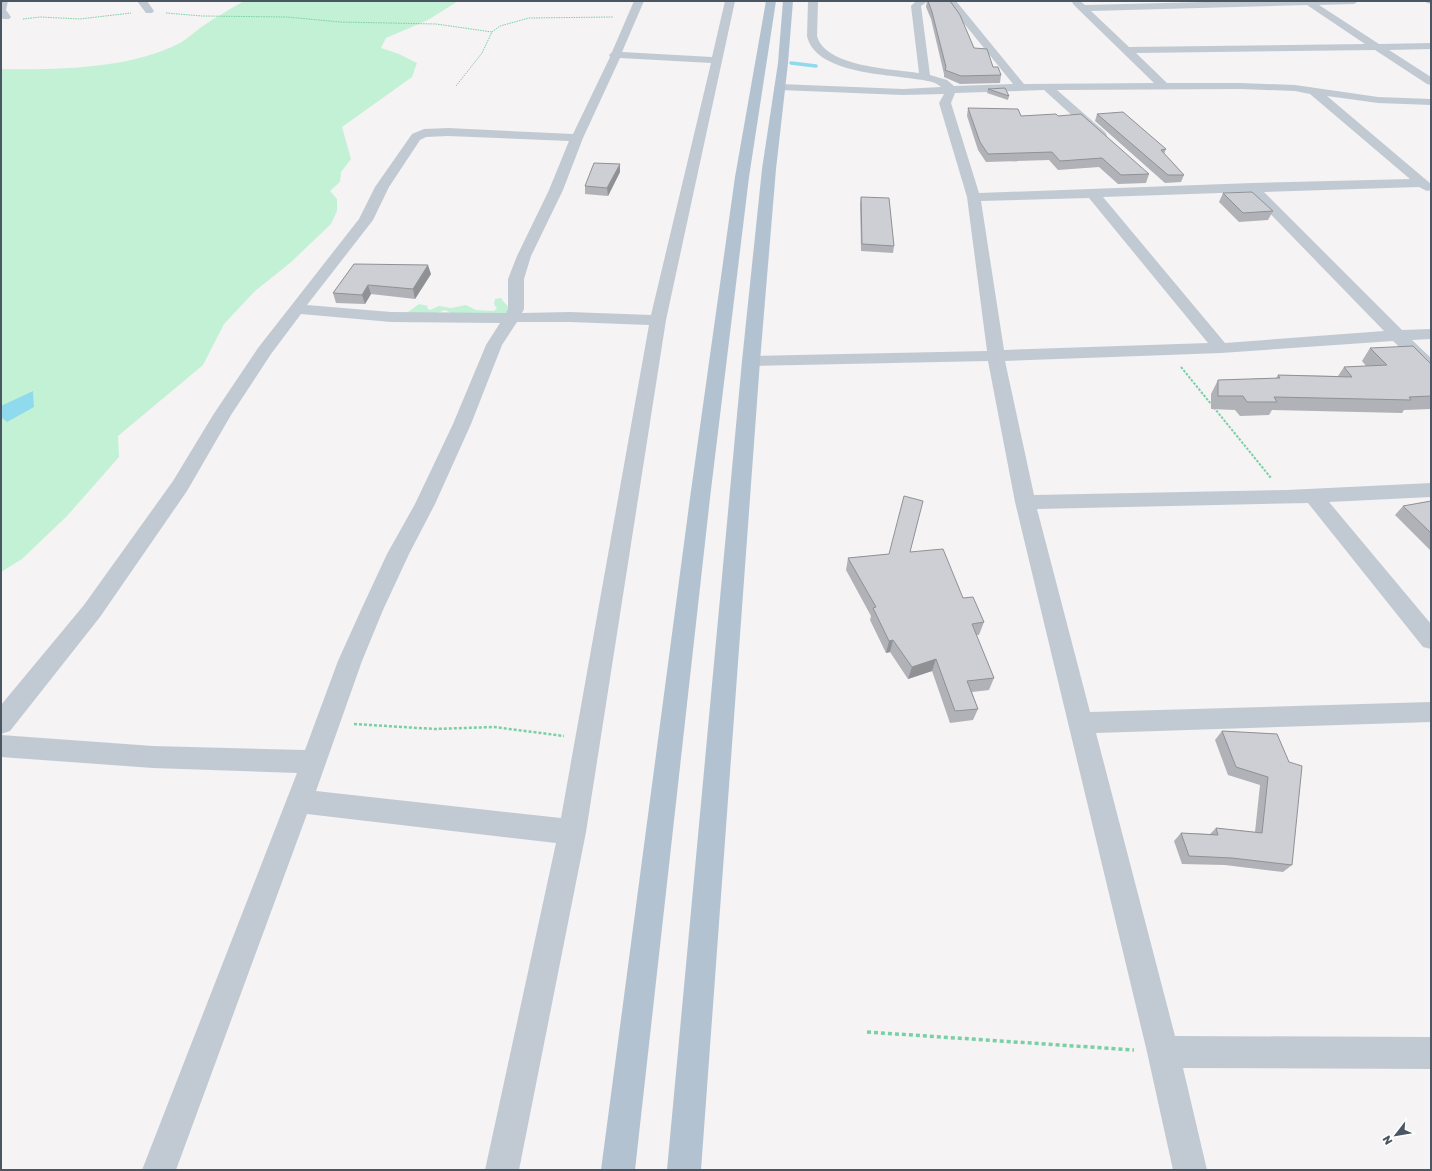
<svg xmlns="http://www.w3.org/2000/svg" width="1432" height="1171" font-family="'Golos Text',sans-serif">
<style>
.green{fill:#c3f1d5}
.water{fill:#90daee}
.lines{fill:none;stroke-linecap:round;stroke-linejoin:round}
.stream{stroke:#90daee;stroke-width:3.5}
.path-far3{stroke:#7ad0a6;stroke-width:1;stroke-dasharray:1.5 1;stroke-linecap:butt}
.path-far2{stroke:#7ad0a6;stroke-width:2;stroke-dasharray:2.5 1.5;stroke-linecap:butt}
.path-far1{stroke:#7ad0a6;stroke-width:2.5;stroke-dasharray:3 2;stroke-linecap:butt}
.path{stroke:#7ad0a6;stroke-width:3.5;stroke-dasharray:4 3;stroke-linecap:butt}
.minor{fill:#c1cad2;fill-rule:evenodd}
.major{fill:#b3c2d1;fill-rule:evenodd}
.wall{fill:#b0b2b7}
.shaded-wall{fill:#909195}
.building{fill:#cdcfd5;stroke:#909195}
</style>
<rect width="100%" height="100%" fill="#f5f3f3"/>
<!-- green -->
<path class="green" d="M244,1h214l-30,19 -42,18 -5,10 18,6 18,9 -5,14 -70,50 9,32 -10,13 -1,10 -10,9 7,8v12l-6,13 -41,39 -35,28 -31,33 -21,41 -85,71 1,21 -52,59 -45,43 -21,13v-503c56,1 129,0 179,-26 7,-4 13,-10 20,-15 14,-10 29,-18 44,-27z
M501,298c3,5 7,8 11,13 -33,14 -34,17 -67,-1l-8,3 -33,2 15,-11 9,2 -1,2 3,2 9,-4 12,2 15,-3 10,5 17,1 4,-2 -3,-5 1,-5z"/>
<!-- water -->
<path class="water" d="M33,391l1,16 -27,15 -6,-5v-11z"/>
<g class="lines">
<!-- stream -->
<path class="stream" d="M791,63l25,3"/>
<!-- path-far3 -->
<path class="path-far3" d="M166,13l36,3 85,1 53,5 96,2 56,8
M23,19l17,-2 40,2 51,-6
M456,86l26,-33 10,-21 8,-6 29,-8 84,-1"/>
<!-- path-far2 -->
<path class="path-far2" d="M1181,367l90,111"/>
<!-- path-far1 -->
<path class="path-far1" d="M354,724l81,5 59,-2 70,9"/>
<!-- path -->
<path class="path" d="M867,1032l267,18"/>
<!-- minor -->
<path class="minor" d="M1,1h7l-2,9 5,7 -2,2h-6l-2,-2z
M137,1h10l7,10 -2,2h-6z
M634,1h10l-22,51 90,5 13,-56h10l-69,319 -80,512 -67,338h-34l71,-327 -249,-29 -131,356h-34l155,-397 -144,-5 -152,-11v-22l152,11 152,4 33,-89 23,-51 26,-56 28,-50 38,-80 33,-79 14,-22 -109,-1 -90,-8 -30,40 -40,61 -44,76 -87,126 -90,114 -9,3v-29l83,-100 89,-124 40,-66 45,-67 101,-129 16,-32 37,-53 12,-5 24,-1 125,6 37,-77 -1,-2 3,-3zM620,58l91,5 -60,252 -81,-3 -48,1 2,-4v-30l7,-23 32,-66 20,-52zM448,136l121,5 -20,49 -32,66 -9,23v30l-2,4 -115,-1 -84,-7 66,-85 16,-33 31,-47 6,-3zM517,322h53l79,3 -88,493 -245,-27 46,-130 21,-51 26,-56 26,-50 36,-80 31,-79z
M808,1h10l-1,35c8,31 76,33 102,37l-8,-67 5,-5h12l-7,5 9,69 17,5 7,6 59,-2 -67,-83h10l68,83 130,-1 -75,-73 -6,-6 -1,-3h8l5,4 158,-4h116l-5,3 -35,1 60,39 52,-1v6l-42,1 42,27v8l-4,-1 -52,-34 -239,3 31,30h73l55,2 83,12 53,2v6l-53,-2 -51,-7 104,88v6l-4,1 -8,-4 -155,5 138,138 29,-1v10l-19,1 19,18v14l-6,-1 -32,-30 -172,12 -216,8 29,134 253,-5 144,-7v14l-102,5 102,122v25l-8,-2 -115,-144 -271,6 53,203 341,-10v20l-335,11 79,303 256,1v32l-248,-1 24,102h-34l-26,-118 -132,-550 -27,-141 -237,5 -6,-1 -3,-4 3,-4 6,-1 236,-5 -20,-154 -28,-94 5,-9 -41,1 -123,-5 -4,-1 -2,-2 2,-2 4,-1 123,5 38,-2c-6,-6 -18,-7 -26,-8 -30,-5 -100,-6 -108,-43zM1307,5l58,39 -236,3 -38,-36zM1240,89l55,2 15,3 100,85 -158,4 -273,10 -28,-90 4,-10 89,-3 53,48h8l2,-3 -2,-3 -48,-42zM1249,192l135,139 -159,12 -122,-146zM1089,198l119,145 -204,7 -23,-149z
M1425,1h6v3l-4,-1z"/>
<!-- major -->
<path class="major" d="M766,1h10l-27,176 -39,321 -75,672h-34l89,-672 45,-321z
M783,1h10l-5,62 -12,106 -16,192 -59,809h-34l75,-809 20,-192 16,-106z"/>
</g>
<!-- wall -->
<path class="wall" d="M927,1h23l24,47 27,27 -1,8 -40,1 -16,-7v-3l-13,-55 -5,-12z
M988,89l21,7 -1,4 -21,-7z
M968,108l181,66 -3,9 -28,1 -19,-17 -41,3 -9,-10 -63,2 -8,-12 -11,-34z
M1097,114l69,35 -2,5 20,21 -3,7 -16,1 -70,-62z
M620,172l-12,24 -23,-2v-8z
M1223,193l50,18 -5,9 -29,2 -20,-20z
M861,197l33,49 -1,7 -32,-2 -1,-47z
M354,264l77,10 -16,25 -44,-5 -6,10 -29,-1 -3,-10z
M1370,348l61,16v45l-27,1 -2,3 -130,-3 -3,5 -29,1 -5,-6 -24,-1v-15l7,-14 58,-2 2,-3 60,1 6,-9 22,-1 -4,-5z
M1431,501v50l-36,-36 8,-9z
M910,552l53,46 21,24 -5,13h-3l18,43 -5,12 -17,2 6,17 -5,11 -23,3 -18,-52 -24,8 -18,-27 -4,1 -16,-33 1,-4 -25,-46 2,-12z
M1222,731l55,3 15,131 -9,7 -58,-7 -43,-1 -8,-23 7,-8 29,1 6,-6 39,4 5,-47 -32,-10 -13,-35z"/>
<!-- shaded-wall -->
<path class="shaded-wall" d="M620,164v8l-12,24 -1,-8z
M428,265l3,9 -16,25 -2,-10z
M368,285l3,9 -6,10 -3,-9z
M893,640l-3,12 -4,1 3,-12z
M936,659l-4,12 -24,8 4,-12z"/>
<!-- building -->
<path class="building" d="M928,1h22l10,14 14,33 13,1 6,18h5l3,8 -40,1 -16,-6 1,-3 -14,-55z
M1005,88l4,8 -21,-7z
M968,108l50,1 3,7 35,-2 2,2 23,-2 68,60 -28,1 -19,-17 -42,3 -8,-9 -64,2 -8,-12z
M1123,112l43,37 -5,1 23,25h-16l-71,-61z
M594,163l26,1 -13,24 -22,-2z
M1252,192l21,19 -30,2 -20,-20z
M861,197l28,1 5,48 -32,-2z
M354,264l74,1 -15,24 -45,-4 -6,10 -29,-2z
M1413,346l18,18v32l-22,1 2,3 -137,-3 3,5h-30l-4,-6h-25v-16l62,-2 -2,-3 74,2 -8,-10 43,-2 -17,-17z
M904,496l19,5 -13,51 33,-3 20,49 10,-1 11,25 -12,2 22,54 -27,3 11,28 -23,2 -19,-52 -24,8 -19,-27 -4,1 -16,-33 3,-1 -28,-49 41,-4z
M1431,501v32l-28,-27z
M1222,731l55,3 12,28 13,4 -10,99 -60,-7 -43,-2 -8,-23 37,2 -2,-7 46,5 6,-56 -32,-10z"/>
<!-- border -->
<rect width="1432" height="1171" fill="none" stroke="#4a5661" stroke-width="4"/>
<!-- north arrow -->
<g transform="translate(1396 1135) rotate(239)" stroke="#ffffff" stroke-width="3" paint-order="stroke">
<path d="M0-3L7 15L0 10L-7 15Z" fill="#4a5661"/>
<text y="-6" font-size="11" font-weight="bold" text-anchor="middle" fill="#4a5661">N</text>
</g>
</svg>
